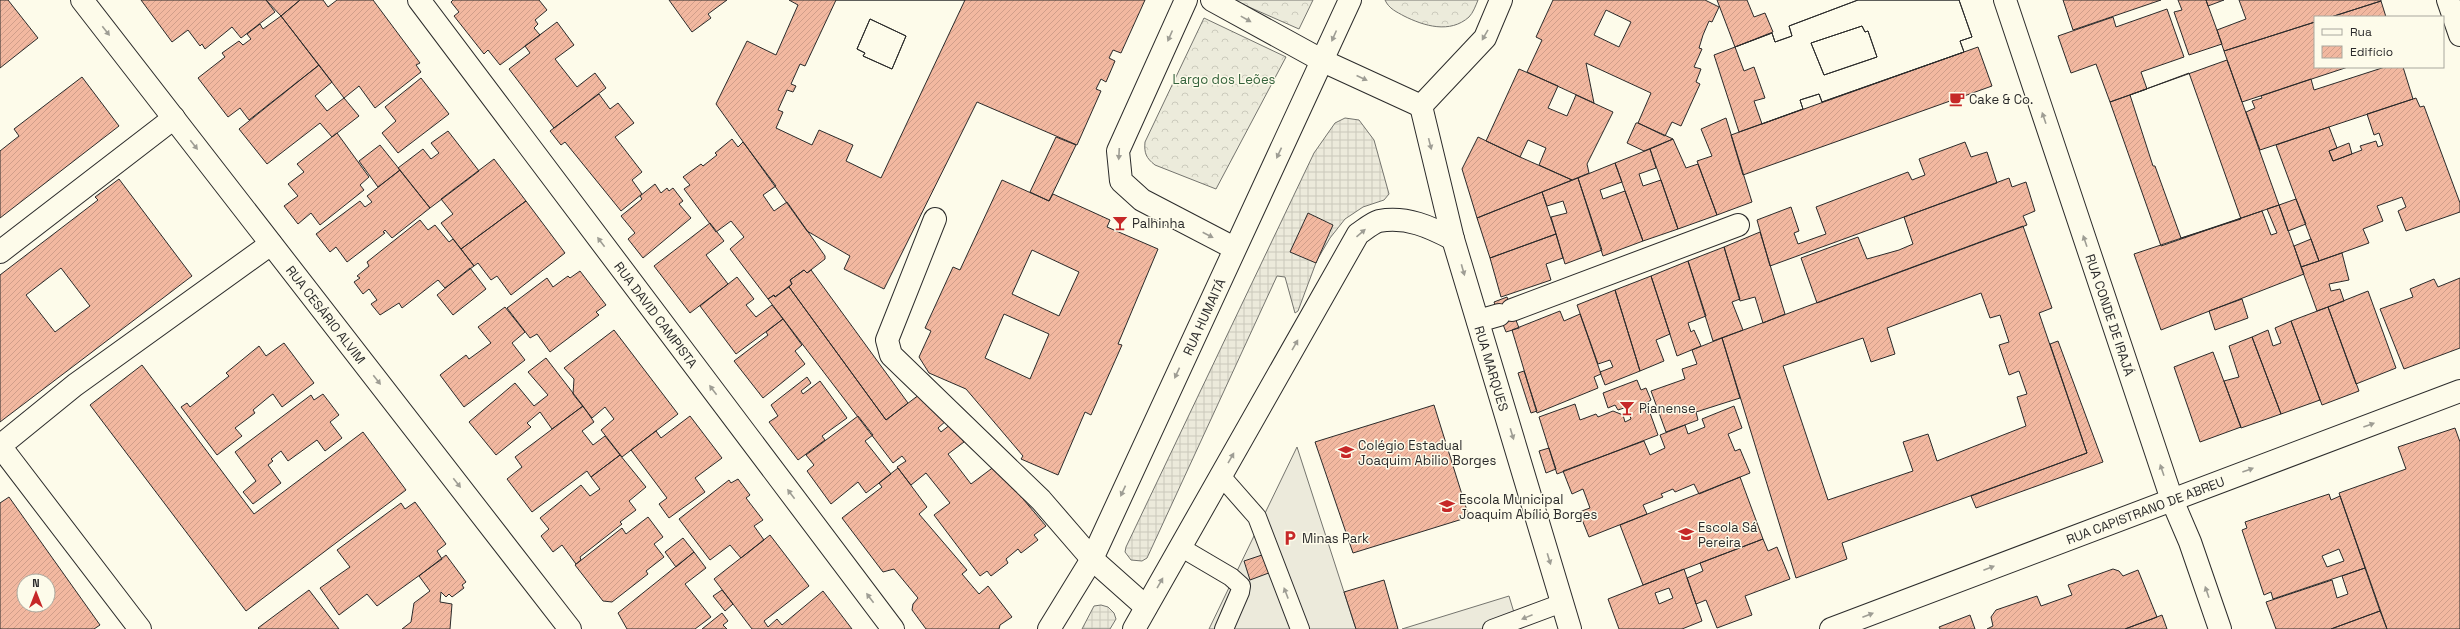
<svg xmlns="http://www.w3.org/2000/svg" width="2460" height="629" font-family="'Space Grotesk',sans-serif">
<style>
.forest{fill:url(#forest-crowns);stroke:#74746e}
.parking{fill:#eceadb;stroke:#74746e}
.plaza{fill:url(#plaza-grid);stroke:#74746e}
.building{fill:url(#building-hatch);stroke:#2b2b2b;fill-rule:evenodd}
.lines{fill:none;stroke-linecap:round;stroke-linejoin:round}
.service-casing{stroke:#2b2b2b;stroke-width:20}
.minor-casing{stroke:#2b2b2b;stroke-width:24}
.secondary-casing{stroke:#2b2b2b;stroke-width:24}
.service{stroke:#fdfbea;stroke-width:18}
.minor{stroke:#fdfbea;stroke-width:22}
.secondary{stroke:#fdfbea;stroke-width:22}
.oneway{fill:#9e9d94}
.labels{text-anchor:middle;stroke-width:3;stroke-linejoin:round;paint-order:stroke}
.park-label{font-size:13px;fill:#34623c;stroke:#fdfbea}
.poi-label{font-size:13px;fill:#2b2b2b;stroke:#fdfbea;text-anchor:start}
.street-label{font-size:13px;fill:#2b2b2b;stroke:#fdfbea}
</style>
<defs>
<pattern id="forest-crowns" width="20" height="18" patternUnits="userSpaceOnUse"><rect width="20" height="18" fill="#ecebdb"/><path d="M2 6a3 3 0 1 1 6 0M12 15a3 3 0 1 1 6 0" fill="none" stroke="#cbcabc"/></pattern>
<pattern id="plaza-grid" width="8" height="8" patternUnits="userSpaceOnUse"><rect width="8" height="8" fill="#eceadb"/><path d="M0 4h8M4 0v8" fill="none" stroke="#cbc9bc"/></pattern>
<pattern id="building-hatch" width="6" height="6" patternUnits="userSpaceOnUse"><rect width="6" height="6" fill="#f2b8a0"/><path d="M-1 1l2-2M0 6l6-6M5 7l2-2" fill="none" stroke="#d09e8a"/></pattern>
</defs>
<rect width="100%" height="100%" fill="#fdfbea"/>
<!-- forest -->
<path class="forest" d="M1233,0h80l-14,29z
M1385,0h93c-2,5 -5,13 -9,17 -19,17 -45,9 -65,-1 -7,-4 -15,-7 -19,-16z
M1204,18l82,39 -70,132 -61,-24c-9,-7 -11,-12 -10,-23z"/>
<!-- parking -->
<path class="parking" d="M1297,447l59,182h-147z
M1509,596l10,33h-117z"/>
<!-- plaza -->
<path class="plaza" d="M1345,118l14,2 15,20 15,54 -5,6 -21,7 -18,12 -15,19 -13,22 -19,51 -3,2 -10,-36 -8,-1 -130,282 -5,3 -11,-1 -6,-8 1,-5 188,-394 21,-30z
M1101,605l7,2 6,6 2,6 -6,10h-28l12,-23z"/>
<!-- building -->
<path class="building" d="M0,0h8l30,38 -38,30z
M141,0h125l9,12 -34,26 -9,-11 -27,22 -3,-5 -2,2 -12,-16 -16,12z
M266,0h34l-19,16z
M300,0h23l5,7 9,-7h36l47,63 -4,2 5,7 -46,36 -16,-22 -15,12 -63,-82z
M453,0h86l8,10 -12,10 3,4 -4,4 6,7 -40,30 -12,-15 -4,4 -30,-38 5,-4 -8,-10z
M669,0h58l-19,14 3,4 -19,14z
M789,0h356l-24,53 -8,-3 -4,8 6,3 -9,21 -5,-3 -5,10 5,2 -24,54 -100,-43 -93,187 -40,-20 6,-13 -43,-25 -91,-127 31,-63 29,14 22,-50zM870,19l36,17 -14,33 -29,-13 2,-3 -8,-4z
M836,0h129l-84,178 -35,-17 7,-16 -34,-15 -7,15 -36,-17 7,-16 -5,-2 9,-20 6,2 3,-6 -5,-2 9,-20 5,2zM870,19l36,17 -14,33 -29,-13 2,-3 -8,-4z
M1553,0h152l14,7 -7,15 -3,-1 -6,14 -4,13 3,1 -8,18 7,2 -5,13 4,2 -19,42 -9,-4 -7,14 -27,-13 13,-30 -65,-30 8,40 -67,-31 15,-32 -6,-3zM1606,10l25,12 -12,25 -25,-12z
M1717,0h30l7,17 11,-4 8,19 -38,15z
M1858,0h101l13,37 -12,4 4,11 -142,50 -3,-8 -19,6 3,9 -64,23 -25,-77 58,-22 3,9 17,-6 -3,-10zM1862,26l3,6 3,-1 9,26 -53,18 -13,-32z
M1858,0h101l13,37 -12,4 4,11 -142,50 -3,-8 -19,6 3,9 -41,15 -8,-23 11,-3 -11,-31 -10,4 -9,-24 37,-14 3,9 17,-6 -3,-10zM1862,26l3,6 3,-1 9,26 -53,18 -13,-32z
M2063,0h98l-88,30z
M2178,0h28l16,44 -33,11 -15,-43 8,-2z
M2206,0h18l-16,6z
M2239,0h142v1l-50,16h-16v5l-91,29 -7,-21 29,-11z
M2381,1l5,16h-55z
M2167,9l17,48 -43,15 6,17 -37,13 -14,-38 -25,9 -13,-37 55,-19 3,10z
M281,16l38,49 -70,55 -9,-12 -12,9 -30,-39 27,-21 -3,-4 17,-12 4,4 8,-6 -4,-5 13,-10 3,5z
M557,22l17,23 -19,14 22,28 18,-14 11,15 -52,40 -45,-59 21,-16 -5,-7z
M2315,22v45h33l-106,35 -18,-51z
M1978,47l14,39 -249,89 -12,-40z
M2227,60l52,145 -118,41 -51,-144z
M319,65l13,17 -17,14 12,15 17,-13 15,18 -27,21 -12,-14 -53,41 -28,-35z
M2385,67h18l10,32 -153,51 -14,-38 9,-4 -3,-7 10,-3 -1,-2 50,-17 3,11z
M1519,69l39,17 -10,22 19,8 9,-21 37,17 -26,52 2,9 -17,7 -33,-15 7,-17 -18,-8 -8,17 -34,-16z
M2189,73l52,146 -60,19 -26,-72h-2l-23,-71z
M82,77l37,49 -119,92v-67l19,-15 -5,-7z
M421,78l28,36 -51,39 -16,-20 14,-12 -11,-14z
M599,94l11,15 8,-6 16,20 -19,14 27,35 -10,8 10,14 -21,17 -56,-69 -4,3 -11,-14z
M2416,98l4,9 4,-1 36,97v9l-54,19 -8,-20 8,-4 -4,-10 -25,9 6,15 -20,8 6,14 -50,18 -43,-116 53,-18 8,21 -8,3 4,10 29,-11 -2,-4 16,-5 2,6 5,-2 -4,-12 -5,2 -7,-21z
M1726,118l26,84 -35,13 -20,-54 15,-5 -11,-27z
M1636,123h2l35,16 -29,12 -17,-8z
M448,131l31,40 -49,37 -32,-40 25,-19 8,10 8,-6 -8,-10z
M337,133l32,44 -9,8 4,5 -44,35 -9,-12 -13,11 -14,-18 14,-10 -10,-12 16,-12 -7,-8z
M1056,137l20,8 -27,56 -19,-9z
M1478,137l42,20 52,23 -95,38 -15,-49z
M732,139l6,8 5,-5 33,44 -13,9 11,16 13,-9 38,54v3l-18,14 -3,-3 -14,10 2,4 -17,13 -1,-2 -6,4 -38,-50 14,-12 -13,-16 -15,11 -32,-43 6,-4 -7,-8 18,-13 2,2 14,-11 -2,-2z
M1673,139l13,29 12,-4 19,51 -39,14 -28,-80z
M1965,142l6,15 16,-5 10,31 -227,83 -13,-46 34,-13 8,24 -5,2 4,11 28,-10 -10,-27 92,-35 4,8 13,-5 -6,-16z
M2349,143l3,11 -19,7 -4,-10z
M380,145l20,25 -22,17 -19,-26z
M1650,149l6,19 -17,6 4,12 18,-6 17,49 -35,12 -28,-78z
M494,159l32,42 -65,48 -20,-26 12,-9 -12,-15z
M1615,163l7,19 -22,8 3,9 22,-8 18,50 -40,15 -25,-78z
M400,170l30,38 -38,30 -7,-8 -2,2 2,1 -38,29 -11,-15 -6,5 -14,-18 44,-33 5,6 7,-5 -5,-6z
M1578,178l24,72 -37,14 -14,-47 16,-4 -4,-12 -16,5 -5,-14z
M2009,178l3,9 14,-5 9,29 -12,5 4,9 -210,78 -16,-45 57,-21 9,22 32,-9 14,-6 -9,-27z
M119,179l73,97 -192,146v-147l98,-75 -3,-3zM61,268l29,38 -35,26 -29,-37z
M1002,180l47,21 4,-7 57,26 -3,7 51,22 -40,95 4,1 -31,70 -6,-3 -27,63 -37,-16 2,-3 -57,-67 -37,-16 -10,-16 12,-26 -6,-3 28,-61 7,3zM1032,250l47,22 -20,44 -47,-22zM1004,314l45,20 -19,45 -45,-21z
M655,184l6,9 6,-5 2,3 4,-3 10,13 -4,3 12,14 -48,40 -15,-19 7,-6 -14,-17 21,-17 -2,-3z
M1542,192l14,42 -66,24 -13,-40z
M2296,199l10,25 -18,7 -9,-26z
M526,201l39,52 -54,42 -14,-19 -6,4 -13,-17 -4,3 -13,-17z
M2279,205l25,69 -143,56 -27,-76 128,-43 9,24 6,-2 -10,-24z
M1308,213l25,12 -17,38 -26,-11z
M420,220l8,10 7,-5 14,17 4,-3 21,27 -29,22 -7,-8 -36,28 -3,-5 -19,12 -9,-11 6,-4 -8,-11 -6,5 -9,-12 6,-4 -3,-2 12,-10 -2,-4z
M710,223l14,18 -18,14 22,29 -38,29 -36,-47z
M2023,226l29,82 -13,5 48,140 -245,90 5,16 -51,19 -74,-240z
M1760,232l25,82 -22,9 -8,-26 -15,4 -16,-54z
M1556,234l7,24 -17,6 5,16 -50,17 -11,-39z
M2311,239l8,22 -18,6 -7,-21z
M1724,247l16,52 -8,3 11,28 -30,11 -25,-80z
M2342,253l7,27 -20,4 2,7 9,-2 4,12 -27,10 -16,-44z
M1688,261l18,55 -18,7 3,9 3,-2 7,16 -24,10 -26,-80z
M470,268l16,21 -33,26 -16,-20z
M804,270l3,3 4,-3 97,133 -22,17 -97,-133 3,-3 -2,-4z
M580,271l26,34 -10,7 3,3 -49,37 -13,-18 -7,4 -23,-30 40,-30 6,9 15,-11 2,2z
M1651,276l19,58 -14,6 8,21 -24,10 -25,-81z
M737,277l17,22 -8,6 10,12 16,-12 11,14 -47,35 -36,-48z
M2460,278v70l-56,21 -24,-60 33,-12 -3,-8 24,-10 4,8z
M789,287l97,133 38,-29 23,29 -9,8 3,4 10,-8 13,18 -16,12 23,30 24,-18 51,60 -12,9 4,5 -17,13 -3,-4 -12,10 2,4 -17,13 -4,-5 -7,5 -46,-61 16,-12 -24,-30 -15,12 -14,-18 9,-6 -4,-5 -9,7 -125,-164 6,-4 1,2z
M1615,290l25,81 -35,14 -5,-13 13,-5 -3,-7 -12,4 -21,-59z
M2368,291l28,77 -40,16 -28,-77z
M1981,293l9,25 10,-3 9,27 -10,3 10,30 10,-4 8,23 -10,3 9,29 -89,35 -9,-27 -25,8 10,29 -85,29 -45,-134 80,-28 8,24 24,-8 -8,-26z
M1507,297l12,31 -13,4 -12,-30z
M2242,299l6,19 -33,12 -6,-19z
M505,307l20,25 -13,11 13,17 -61,47 -24,-32 26,-20 3,4 22,-16 -13,-16z
M2328,307l31,84 -37,14 -31,-84z
M1560,311l4,10 16,-7 21,60 -7,3 4,11 -61,25 -25,-83z
M783,319l19,26 -7,6 10,13 -42,34 -29,-37 34,-26 -2,-3z
M2291,321l29,79 -39,14 -29,-77 16,-7 5,16 8,-3 -6,-15z
M614,330l64,84 -56,43 -21,-27 13,-11 -9,-12 -13,11 -19,-24 1,-15 -10,-11z
M2252,337l29,77 -40,14 -17,-47 15,-4 -10,-31z
M1722,338l18,60 -44,14 2,8 -32,12 -15,-41 34,-12 -3,-10 15,-5 -5,-14z
M2058,341l45,121 -127,46 -5,-12 116,-43 -37,-109z
M284,343l30,40 -32,24 -9,-13 -3,2 -17,14 2,3 -20,15 7,8 -25,19 -36,-48 6,-4 3,4 39,-31 -3,-3 33,-27 7,10z
M2213,352l28,75 -41,15 -26,-75z
M546,358l37,48 -31,23 -12,-17 -13,11 4,4 -35,28 -27,-33 46,-39 19,23 14,-11 -20,-23z
M142,365l112,149 109,-82 43,58 -160,121 -156,-206z
M1524,371l13,40 -6,2 -13,-40z
M807,377l4,6 -10,8 2,3 17,-13 27,37 -25,18 3,4 -27,20 -29,-38 9,-6 -7,-11z
M1637,380l4,10 5,-2 5,12 -8,5 4,9 3,-1 8,22 -101,39 -18,-57 36,-13 5,16 16,-6 2,3 15,-6 10,4 2,7 6,-3 -4,-12 -9,3 -3,-5 -7,3 -5,-15z
M323,394l16,21 -9,7 12,16 -17,13 -8,-11 -29,21 -7,-10 -10,8 2,2 -5,4 13,18 -28,21 -10,-12 13,-11 -21,-29 76,-57 3,5z
M1434,405l35,112 -116,36 -38,-111z
M583,406l11,16 -12,9 11,14 12,-9 15,19 -29,22 -4,-6 -55,41 -25,-33 15,-12 -7,-10z
M1734,406l8,22 -14,6 7,17 5,-2 10,24 -51,21 -5,-10 -19,8 -2,-3 -12,5 2,3 -20,8 4,9 -58,23 -10,-25 11,-4 -7,-19 -11,5 -9,-23 81,-30 6,14 15,-7 -5,-13 25,-10 3,9 17,-7 -3,-8z
M690,416l32,42 -27,20 10,14 -36,26 -10,-14 8,-6 -36,-48 25,-19 5,7z
M858,416l15,19 -8,6 26,33 -25,19 -8,-11 -27,22 -24,-33 7,-6 -8,-10z
M2455,428l5,14v187h-73l-48,-136 67,-24 -8,-22z
M1549,448l7,21 -10,4 -7,-22z
M620,455l26,32 -17,14 7,9 -16,12 2,2 -42,33 1,3 -5,4 -14,-19 -9,7 -12,-16 8,-7 -9,-11 41,-33 9,11 10,-7 -9,-12z
M898,468l29,39 -8,7 48,56 -5,4 17,20 9,-8 24,31 -12,8 -1,4h-73l-14,-19 1,-6 5,-6 -24,-29 -11,3 -41,-54 40,-31 -3,-4z
M1740,477l23,62 -120,46 -23,-60z
M738,479l12,16 -4,3 17,22 -9,6 10,14 -23,18 -11,-13 -20,15 -31,-41 50,-39 2,3z
M2329,494l2,6 9,-4 25,72 -92,31 -2,-7 -7,3 -22,-65 5,-2 -2,-6zM2339,549l5,12 -17,6 -5,-11z
M9,497l91,128 -6,4h-94v-126zM24,581h24v24h-24z
M415,502l31,42 -9,7 5,8 -65,47 -10,-12 -28,21 -19,-27 30,-21 -13,-17 64,-47 4,6z
M648,517l15,20 -9,7 10,13 -18,14 2,3 -36,28 -9,-1 -28,-36 47,-37 4,6z
M770,535l39,51 -45,35 4,6 9,-8 5,6 41,-34 29,38h-100l-38,-50z
M683,538l11,14 -18,15 -11,-15z
M1763,539l5,12 9,-4 13,32 -45,17 7,19 -35,13 -11,-28 -10,4 -9,-26 16,-7 -3,-8z
M694,552l12,16 -21,16 26,33 -16,12h-68l-9,-16z
M1268,553l6,18 -24,9 -6,-19z
M446,555l20,27 -4,3 2,3 -12,9 -3,-3 -3,3 -5,-5 -1,10 12,2 -2,25h-48l9,-7 3,-19 16,-12 -11,-15z
M2365,568l15,43 -49,18h-55l-10,-27 66,-22 5,18 11,-4 -6,-18z
M1684,569l18,52 -20,8h-63l-11,-30zM1669,588l4,10 -14,6 -4,-11z
M2113,569l6,2 4,5 15,-6 19,47 -32,12h-138l6,-3 -2,-9 5,-7 41,-14 4,10 31,-11 -4,-10z
M1384,580l14,49h-42l-12,-37z
M309,590l30,39h-80l-1,-1z
M722,590l11,14 -8,7 -12,-15z
M2380,611l7,18h-56z
M722,613l6,8 -5,4 4,4h-25z
M1970,615l5,14h-35l-1,-2z
M2162,615l5,14h-42l27,-10z"/>
<g class="lines">
<defs>
<path id="service" d="M1221,476l36,41 43,112
M1180,547l51,30 10,9 -1,6 -16,37
M1492,629l70,-26"/>
<g id="minor">
<path id="s1" d="M82,0l488,629"/>
<path id="s2" d="M419,0l474,629"/>
<path d="M1186,0l-68,151 3,30 21,19 92,48"/>
<path d="M1212,0l111,61 98,45"/>
<path id="s3" d="M2005,0l167,500 18,42 30,87"/>
<path d="M2448,0l12,35"/>
<path id="s4" d="M1421,106l32,133 117,390"/>
<path d="M1421,106l64,-68 16,-38"/>
<path d="M935,219l-48,121 4,15 150,145 51,59"/>
<path d="M0,252l174,-134"/>
<path d="M1512,310l226,-85"/>
<path d="M1478,321l21,-6"/>
<path d="M140,629l-140,-183 75,-61 196,-141"/>
<path d="M1134,629l224,-395c6,-4 14,-11 21,-13 28,-5 51,6 74,18"/>
<path id="s5" d="M1831,629l629,-238"/>
</g>
<g id="secondary">
<path d="M1092,559l54,48"/>
<path id="s6" d="M1049,629l43,-70 258,-559"/>
</g>
</defs>
<!-- service casing -->
<use href="#service" class="service-casing"/>
<!-- minor casing -->
<use href="#minor" class="minor-casing"/>
<!-- secondary casing -->
<use href="#secondary" class="secondary-casing"/>
<!-- service -->
<use href="#service" class="service"/>
<!-- minor -->
<use href="#minor" class="minor"/>
<!-- secondary -->
<use href="#secondary" class="secondary"/>
</g>
<!-- one-way arrows -->
<defs><path id="oneway-solid" d="M-6-.8H1V-3.2L6.5 0L1 3.2V.8H-6Z"/></defs>
<g class="oneway">
<use href="#oneway-solid" transform="translate(1246 19) rotate(29)"/>
<use href="#oneway-solid" transform="translate(106 31) rotate(52)"/>
<use href="#oneway-solid" transform="translate(1485 35) rotate(120)"/>
<use href="#oneway-solid" transform="translate(1170 36) rotate(114)"/>
<use href="#oneway-solid" transform="translate(1334 36) rotate(114)"/>
<use href="#oneway-solid" transform="translate(1362 78) rotate(25)"/>
<use href="#oneway-solid" transform="translate(2044 118) rotate(-109)"/>
<use href="#oneway-solid" transform="translate(1430 144) rotate(76)"/>
<use href="#oneway-solid" transform="translate(194 145) rotate(52)"/>
<use href="#oneway-solid" transform="translate(1279 153) rotate(115)"/>
<use href="#oneway-solid" transform="translate(1119 154) rotate(93)"/>
<use href="#oneway-solid" transform="translate(1361 233) rotate(-41)"/>
<use href="#oneway-solid" transform="translate(1208 235) rotate(27)"/>
<use href="#oneway-solid" transform="translate(2085 241) rotate(-109)"/>
<use href="#oneway-solid" transform="translate(601 242) rotate(-127)"/>
<use href="#oneway-solid" transform="translate(1463 270) rotate(74)"/>
<use href="#oneway-solid" transform="translate(1295 345) rotate(-60)"/>
<use href="#oneway-solid" transform="translate(1177 373) rotate(115)"/>
<use href="#oneway-solid" transform="translate(377 380) rotate(52)"/>
<use href="#oneway-solid" transform="translate(713 390) rotate(-127)"/>
<use href="#oneway-solid" transform="translate(2369 425) rotate(-20)"/>
<use href="#oneway-solid" transform="translate(1512 434) rotate(73)"/>
<use href="#oneway-solid" transform="translate(1231 458) rotate(-60)"/>
<use href="#oneway-solid" transform="translate(2162 470) rotate(-109)"/>
<use href="#oneway-solid" transform="translate(2248 470) rotate(-20)"/>
<use href="#oneway-solid" transform="translate(457 483) rotate(52)"/>
<use href="#oneway-solid" transform="translate(1123 491) rotate(115)"/>
<use href="#oneway-solid" transform="translate(791 494) rotate(-127)"/>
<use href="#oneway-solid" transform="translate(1549 559) rotate(73)"/>
<use href="#oneway-solid" transform="translate(1989 568) rotate(-21)"/>
<use href="#oneway-solid" transform="translate(1160 583) rotate(-60)"/>
<use href="#oneway-solid" transform="translate(2207 592) rotate(-109)"/>
<use href="#oneway-solid" transform="translate(1286 593) rotate(-111)"/>
<use href="#oneway-solid" transform="translate(870 598) rotate(-127)"/>
<use href="#oneway-solid" transform="translate(1868 615) rotate(-21)"/>
<use href="#oneway-solid" transform="translate(1527 617) rotate(158)"/>
</g>
<!-- icons -->
<defs>
<symbol id="cafe-bare" viewBox="-9 -9 18 18"><path d="M-5.5-4.5H6V0H3Q3 3.5 0 3.5H-2.5Q-5.5 3.5-5.5 0ZM3-3.2v2h1.7v-2ZM-6 4.5H4V6H-6Z" fill="#c62828" stroke="#fdfbea" stroke-width="2.5" paint-order="stroke"/></symbol>
<symbol id="bar-bare" viewBox="-9 -9 18 18"><path d="M-6-5H6L.8 .8V4.5H3.5V6h-7V4.5H-.8V.8Z" fill="#c62828" stroke="#fdfbea" stroke-width="2.5" paint-order="stroke"/></symbol>
<symbol id="school-bare" viewBox="-9 -9 18 18"><path d="M0-5L7-2L0 1L-7-2ZM-4 1L0 2.5L4 1V4Q0 6-4 4Z" fill="#c62828" stroke="#fdfbea" stroke-width="2.5" paint-order="stroke"/></symbol>
<symbol id="parking-bare" viewBox="-9 -9 18 18"><path d="M-3.5-5.5H1a3.5 3.5 0 0 1 0 7H-1V5.5H-3.5ZM-1-3.4V-.6H.8a1.4 1.4 0 0 0 0-2.8Z" fill="#c62828" stroke="#fdfbea" stroke-width="2.5" paint-order="stroke"/></symbol>
</defs>
<g fill-rule="evenodd">
<use href="#cafe-bare" x="1946" y="88" width="22" height="22"/>
<use href="#bar-bare" x="1109" y="212" width="22" height="22"/>
<use href="#bar-bare" x="1616" y="397" width="22" height="22"/>
<use href="#school-bare" x="1335" y="441" width="22" height="22"/>
<use href="#school-bare" x="1436" y="495" width="22" height="22"/>
<use href="#school-bare" x="1675" y="523" width="22" height="22"/>
<use href="#parking-bare" x="1279" y="527" width="22" height="22"/>
</g>
<g class="labels">
<!-- park labels -->
<g class="park-label">
<text x="1224" y="84">Largo dos Leões</text>
</g>
<!-- poi labels -->
<g class="poi-label">
<text x="1969" y="104">Cake &amp; Co.</text>
<text x="1132" y="228">Palhinha</text>
<text x="1639" y="413">Pianense</text>
<text x="1358" y="450">Colégio Estadual<tspan x="1358" dy="15">Joaquim Abilio Borges</tspan></text>
<text x="1459" y="504">Escola Municipal<tspan x="1459" dy="15">Joaquim Abílio Borges</tspan></text>
<text x="1698" y="532">Escola Sá<tspan x="1698" dy="15">Pereira</tspan></text>
<text x="1302" y="543">Minas Park</text>
</g>
<!-- street labels -->
<g class="street-label">
<text dy="5" stroke="none"><textPath href="#s2" startOffset="394">RUA DAVID CAMPISTA</textPath></text>
<text dy="5" stroke="none"><textPath href="#s1" startOffset="398">RUA CESÁRIO ALVIM</textPath></text>
<text dy="5" stroke="none"><textPath href="#s3" startOffset="332">RUA CONDE DE IRAJÁ</textPath></text>
<text dy="5" stroke="none"><textPath href="#s6" startOffset="349">RUA HUMAITÁ</textPath></text>
<text dy="5" stroke="none"><textPath href="#s4" startOffset="272">RUA MARQUES</textPath></text>
<text dy="5" stroke="none"><textPath href="#s5" startOffset="336">RUA CAPISTRANO DE ABREU</textPath></text>
</g>
</g>
<!-- legend -->
<rect x="2314" y="16" width="130" height="52" fill="#fdfbea" stroke="#a9a89e"/>
<rect x="2322" y="29" width="20" height="6" fill="#fdfbea" stroke="#a9a89e"/>
<text x="2350" y="36" font-size="12" fill="#2b2b2b">Rua</text>
<rect x="2322" y="46" width="20" height="12" fill="url(#building-hatch)" stroke="#a9a89e"/>
<text x="2350" y="56" font-size="12" fill="#2b2b2b">Edifício</text>
<!-- north arrow -->
<g transform="translate(36 593)"><circle r="19" fill="#fdfbea" stroke="#a9a89e"/>
<path d="M0-3L7 15L0 10L-7 15Z" fill="#c62828"/>
<text y="-6" font-size="11" font-weight="bold" text-anchor="middle" fill="#2b2b2b">N</text>
</g>
</svg>
